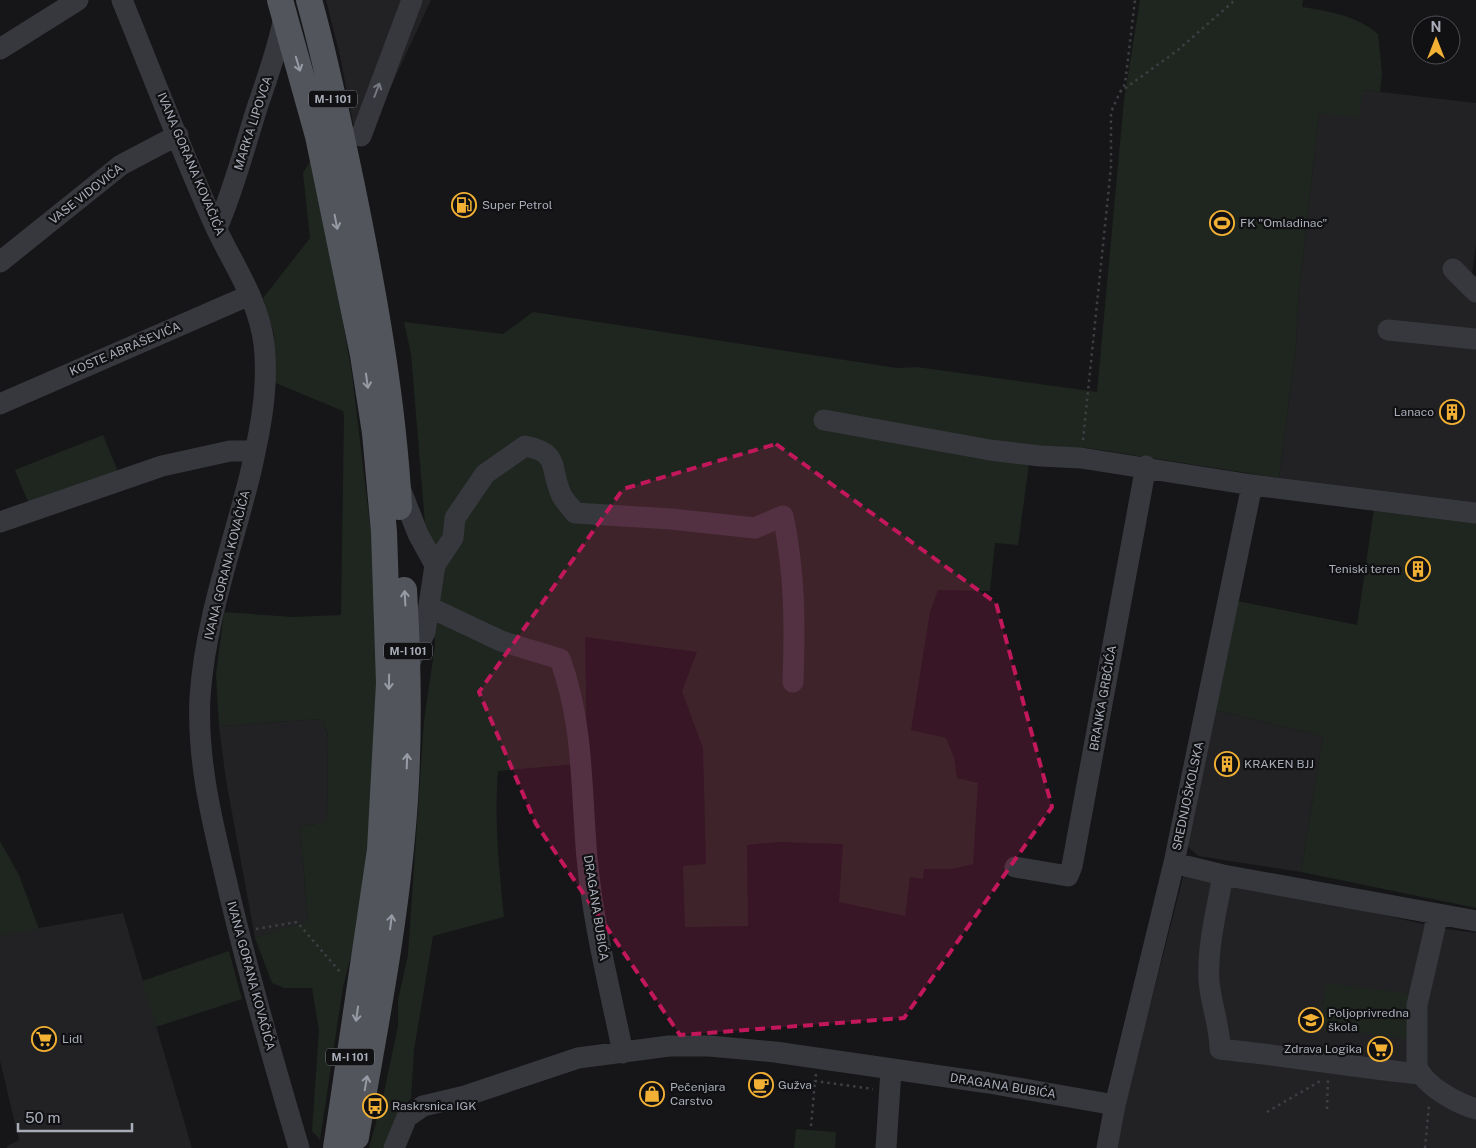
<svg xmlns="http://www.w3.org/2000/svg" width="1476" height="1148" font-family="'Public Sans',sans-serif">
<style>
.built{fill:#222225}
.green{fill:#1e261f}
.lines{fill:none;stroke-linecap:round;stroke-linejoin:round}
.path{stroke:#3d3f44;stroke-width:2.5;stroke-dasharray:2.5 4;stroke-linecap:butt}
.minor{stroke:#37383d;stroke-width:21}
.major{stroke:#53555c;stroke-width:26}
.oneway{stroke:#979ba6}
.oneway2{stroke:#757881}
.marked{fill:#c2185b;fill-opacity:0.2;stroke:#c2185b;stroke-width:4;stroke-dasharray:10 6;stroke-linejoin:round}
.labels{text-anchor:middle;stroke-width:4.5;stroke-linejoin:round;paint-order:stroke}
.shield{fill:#111113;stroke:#7b7e86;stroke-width:1}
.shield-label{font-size:11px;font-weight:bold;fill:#a8adb8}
.street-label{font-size:12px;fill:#a8adb8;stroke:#111113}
.poi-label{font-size:12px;fill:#a8adb8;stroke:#111113;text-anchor:start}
</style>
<rect width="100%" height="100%" fill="#161618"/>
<!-- built -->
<path class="built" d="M326,0h105l-60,130 -18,-6 -13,-68z
M1363,90l113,13v141l-4,31 4,1v227l-197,-25 17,-134 2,-44 21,-187z
M1211,709l112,27 -22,136 -103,-16 -14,-13z
M322,719l6,17 -1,86 -27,5 8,95 -53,16 -29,-158 -7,-54z
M1184,873l139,28 117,27 36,5v215h-359l7,-40z
M123,913l69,235h-185v-2l12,-6 -19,-79v-126z"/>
<!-- green -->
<path class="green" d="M1140,0h163l-1,7c26,4 56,9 76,27l4,39 -2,19 -17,-2 -4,28 -40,-5 -21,187 -2,44 -17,134 -191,-30 -52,-2 -7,18 -11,81 -23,-2 -5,48 -52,-1 -8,22 -19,118 35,8 8,19 3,21 21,5 -5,81 -21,5h-28l-1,10 -13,-2 -5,39 -66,-14 4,-58 -65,-2 -31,3 1,81 -63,1 -2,-61 23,-2 -3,-116 -21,-57 15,-39 -112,-15 2,115 -11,12 -78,7c-4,48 1,98 6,146l-71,19 -19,114 -3,49 -9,8 -18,41h-15l14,-51 15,-71v-26l10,-45 16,-234 11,-76 -24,-291 -7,-32 99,12 30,-22 364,56 20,-1 180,25 27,-292z
M310,161l29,140 13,73 29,242 -16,285 -22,86 -23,153 -8,-9 7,-101 -7,-42h-28l-12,-5 -17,-45 53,-17 -8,-94 27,-5 1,-87 -6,-16 -103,7 -3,-52 8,-62 69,5 48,-2 3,-199 -1,-5 -70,-29 1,-48 -11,-36 47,-60 -7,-65z
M103,435l16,39 -89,33 -15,-37z
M1374,509l102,13v386l-175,-36 22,-136 -112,-27 26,-108 120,24z
M0,841l19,34 20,54 -39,6z
M229,951l13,48 -86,28 -14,-46z
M1326,983l86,11 -6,45 -86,-12z
M796,1129l40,3 -1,16h-41z"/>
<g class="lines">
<!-- path -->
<path class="path" d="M1120,92l5,-8 10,-84
M1083,440l28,-273v-55l9,-20 58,-42 57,-50
M256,929l41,-7 44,51
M816,1074l-1,7 58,8
M1327,1109l1,-30
M1267,1112l55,-32
M811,1126l4,-45
M1425,1148l4,-43"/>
<!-- minor -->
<path class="minor" d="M122,0c31,76 60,153 94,228 18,38 43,73 48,116 5,44 -4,88 -14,131 -18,73 -45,146 -50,222 -3,61 11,120 25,178 21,92 47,182 74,273
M0,49l78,-49
M361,136l51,-136
M217,228c17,-39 27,-79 40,-120 10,-30 21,-59 27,-91
M0,262l121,-97 57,-30
M1453,269l23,23
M1388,330l88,9
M0,404l250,-109
M824,420l166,30 50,6 41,2 171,27 224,28
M400,488l18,46 17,31
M0,522l162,-56 68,-15h25
M429,607l72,34 59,18c24,65 21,132 27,199 6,66 23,131 36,195
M409,664l16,-32 10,-67 18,-27 2,-20 30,-44 40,-28c36,7 24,21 36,48 3,7 10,13 14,19l96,6 84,9 28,-12c12,56 12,109 10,166
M1174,863l49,12 253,46
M1015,867l53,9 4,-10 74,-400
M1223,875c-6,34 -16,71 -14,106 2,24 11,45 11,68 67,7 133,18 200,25
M1435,914v13l-18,78v62c8,19 39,36 59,42
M394,1148l13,-31 16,-11 42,-10 113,-38 91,-12h40l66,6 214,31 126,22
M886,1148l5,-78
M1107,1148l8,-43 59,-242 78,-378"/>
<!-- major -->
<path class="major" d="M280,0l38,136 45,219 12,78 9,99 5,151 -9,167 -44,298
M309,0c17,60 29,120 42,181 22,107 42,216 48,326
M356,1137c17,-99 37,-199 46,-300 8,-82 7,-164 2,-247"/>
</g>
<!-- one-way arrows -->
<defs><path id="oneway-shaft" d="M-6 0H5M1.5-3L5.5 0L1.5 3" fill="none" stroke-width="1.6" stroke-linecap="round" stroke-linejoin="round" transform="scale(1.25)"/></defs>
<g class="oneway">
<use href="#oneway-shaft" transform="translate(298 64) rotate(73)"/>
<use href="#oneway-shaft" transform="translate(336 222) rotate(79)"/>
<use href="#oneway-shaft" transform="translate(367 381) rotate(82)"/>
<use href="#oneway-shaft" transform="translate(405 598) rotate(-93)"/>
<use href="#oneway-shaft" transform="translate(389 682) rotate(91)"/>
<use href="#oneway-shaft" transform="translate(407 761) rotate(-88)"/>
<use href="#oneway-shaft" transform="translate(391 922) rotate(-83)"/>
<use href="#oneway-shaft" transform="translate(357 1014) rotate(98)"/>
<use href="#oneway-shaft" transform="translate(366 1083) rotate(-80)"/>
</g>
<use class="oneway2" href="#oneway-shaft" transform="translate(377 90) rotate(-69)"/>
<!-- marked area -->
<path class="marked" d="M776,444l220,159 56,204 -148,211 -224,17 -144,-211 -57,-132 144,-203z"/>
<!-- icons -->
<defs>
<symbol id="fuel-ring" viewBox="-11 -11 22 22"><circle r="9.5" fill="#111113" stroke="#f2b134" stroke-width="1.5"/><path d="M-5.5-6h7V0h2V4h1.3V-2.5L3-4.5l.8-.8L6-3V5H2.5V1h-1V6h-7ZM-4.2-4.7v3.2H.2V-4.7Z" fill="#f2b134"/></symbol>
<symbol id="stadium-ring" viewBox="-11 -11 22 22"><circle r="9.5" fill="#111113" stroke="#f2b134" stroke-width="1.5"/><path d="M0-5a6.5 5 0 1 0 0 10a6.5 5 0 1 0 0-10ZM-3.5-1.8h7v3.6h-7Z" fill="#f2b134"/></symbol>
<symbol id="building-ring" viewBox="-11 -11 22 22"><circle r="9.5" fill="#111113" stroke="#f2b134" stroke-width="1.5"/><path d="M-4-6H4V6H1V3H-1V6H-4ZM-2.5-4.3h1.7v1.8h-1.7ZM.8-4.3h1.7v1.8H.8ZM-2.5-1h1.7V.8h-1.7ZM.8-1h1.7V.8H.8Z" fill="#f2b134"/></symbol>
<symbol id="school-ring" viewBox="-11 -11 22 22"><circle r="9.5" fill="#111113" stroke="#f2b134" stroke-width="1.5"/><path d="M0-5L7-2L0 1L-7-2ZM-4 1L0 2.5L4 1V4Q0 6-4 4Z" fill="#f2b134"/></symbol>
<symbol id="supermarket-ring" viewBox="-11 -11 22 22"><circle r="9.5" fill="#111113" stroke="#f2b134" stroke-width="1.5"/><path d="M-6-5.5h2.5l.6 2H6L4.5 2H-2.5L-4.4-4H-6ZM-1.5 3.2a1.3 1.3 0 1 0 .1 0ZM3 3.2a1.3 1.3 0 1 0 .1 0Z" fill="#f2b134"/></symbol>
<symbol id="cafe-ring" viewBox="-11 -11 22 22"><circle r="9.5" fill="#111113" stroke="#f2b134" stroke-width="1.5"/><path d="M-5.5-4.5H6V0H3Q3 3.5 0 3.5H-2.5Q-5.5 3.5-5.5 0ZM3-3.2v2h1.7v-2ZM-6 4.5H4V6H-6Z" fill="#f2b134"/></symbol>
<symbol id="shop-ring" viewBox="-11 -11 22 22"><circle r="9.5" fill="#111113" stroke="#f2b134" stroke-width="1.5"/><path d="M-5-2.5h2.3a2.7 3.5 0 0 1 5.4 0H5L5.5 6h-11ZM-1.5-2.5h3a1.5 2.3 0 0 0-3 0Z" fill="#f2b134"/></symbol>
<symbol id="bus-ring" viewBox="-11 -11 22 22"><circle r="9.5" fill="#111113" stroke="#f2b134" stroke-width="1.5"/><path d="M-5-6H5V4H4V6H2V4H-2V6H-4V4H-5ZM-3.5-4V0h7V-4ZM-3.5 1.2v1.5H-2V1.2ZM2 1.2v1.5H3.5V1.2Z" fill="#f2b134"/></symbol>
</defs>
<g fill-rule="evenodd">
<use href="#fuel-ring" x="450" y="191" width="28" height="28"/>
<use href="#stadium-ring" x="1208" y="209" width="28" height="28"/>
<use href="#building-ring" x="1438" y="398" width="28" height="28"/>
<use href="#building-ring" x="1404" y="555" width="28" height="28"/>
<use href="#building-ring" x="1213" y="750" width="28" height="28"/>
<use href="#school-ring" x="1297" y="1006" width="28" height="28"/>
<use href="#supermarket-ring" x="30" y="1025" width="28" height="28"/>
<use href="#supermarket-ring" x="1366" y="1035" width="28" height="28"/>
<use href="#cafe-ring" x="747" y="1071" width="28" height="28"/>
<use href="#shop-ring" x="638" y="1080" width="28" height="28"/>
<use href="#bus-ring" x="361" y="1092" width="28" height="28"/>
</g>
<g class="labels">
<!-- shield labels -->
<g class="shield">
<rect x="309" y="90.5" width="48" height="17" rx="4"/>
<rect x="384" y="642.5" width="48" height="17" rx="4"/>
<rect x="326" y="1048.5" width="48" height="17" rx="4"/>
</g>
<g class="shield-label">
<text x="333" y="103">M-I 101</text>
<text x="408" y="655">M-I 101</text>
<text x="350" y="1061">M-I 101</text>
</g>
<!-- street labels -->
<g class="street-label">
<text transform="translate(253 123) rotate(-72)" y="4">MARKA LIPOVCA</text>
<text transform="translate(191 164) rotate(67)" y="4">IVANA GORANA KOVAČIĆA</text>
<text transform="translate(86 194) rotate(-38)" y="4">VASE VIDOVIĆA</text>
<text transform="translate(125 349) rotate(-23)" y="4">KOSTE ABRAŠEVIĆA</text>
<text transform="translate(227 565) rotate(-76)" y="4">IVANA GORANA KOVAČIĆA</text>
<text transform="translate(1103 698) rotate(-80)" y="4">BRANKA GRBČIĆA</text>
<text transform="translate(1188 796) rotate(-78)" y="4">SREDNJOŠKOLSKA</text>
<text transform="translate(596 908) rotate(81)" y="4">DRAGANA BUBIĆA</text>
<text transform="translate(251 976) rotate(75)" y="4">IVANA GORANA KOVAČIĆA</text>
<text transform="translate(1003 1086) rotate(9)" y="4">DRAGANA BUBIĆA</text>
</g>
<!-- poi labels -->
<g class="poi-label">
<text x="482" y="209">Super Petrol</text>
<text x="1240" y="227">FK "Omladinac"</text>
<text x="1434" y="416" text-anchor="end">Lanaco</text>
<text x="1400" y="573" text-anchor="end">Teniski teren</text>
<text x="1244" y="768">KRAKEN BJJ</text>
<text x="1328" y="1017">Poljoprivredna<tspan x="1328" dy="14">škola</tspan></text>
<text x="62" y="1043">Lidl</text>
<text x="1362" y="1053" text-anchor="end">Zdrava Logika</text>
<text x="778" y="1089">Gužva</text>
<text x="670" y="1091">Pečenjara<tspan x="670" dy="14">Carstvo</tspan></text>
<text x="392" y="1110">Raskrsnica IGK</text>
</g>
</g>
<!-- north arrow -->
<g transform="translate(1436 40)"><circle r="24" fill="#111113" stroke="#4d4f55"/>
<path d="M0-4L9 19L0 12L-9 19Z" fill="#f2b134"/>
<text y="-8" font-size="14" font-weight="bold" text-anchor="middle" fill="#a8adb8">N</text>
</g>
<!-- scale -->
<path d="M18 1123v8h114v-8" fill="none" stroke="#a8adb8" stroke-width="2.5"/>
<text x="25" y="1123" font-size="15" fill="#a8adb8" stroke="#111113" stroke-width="4" paint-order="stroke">50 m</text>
</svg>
